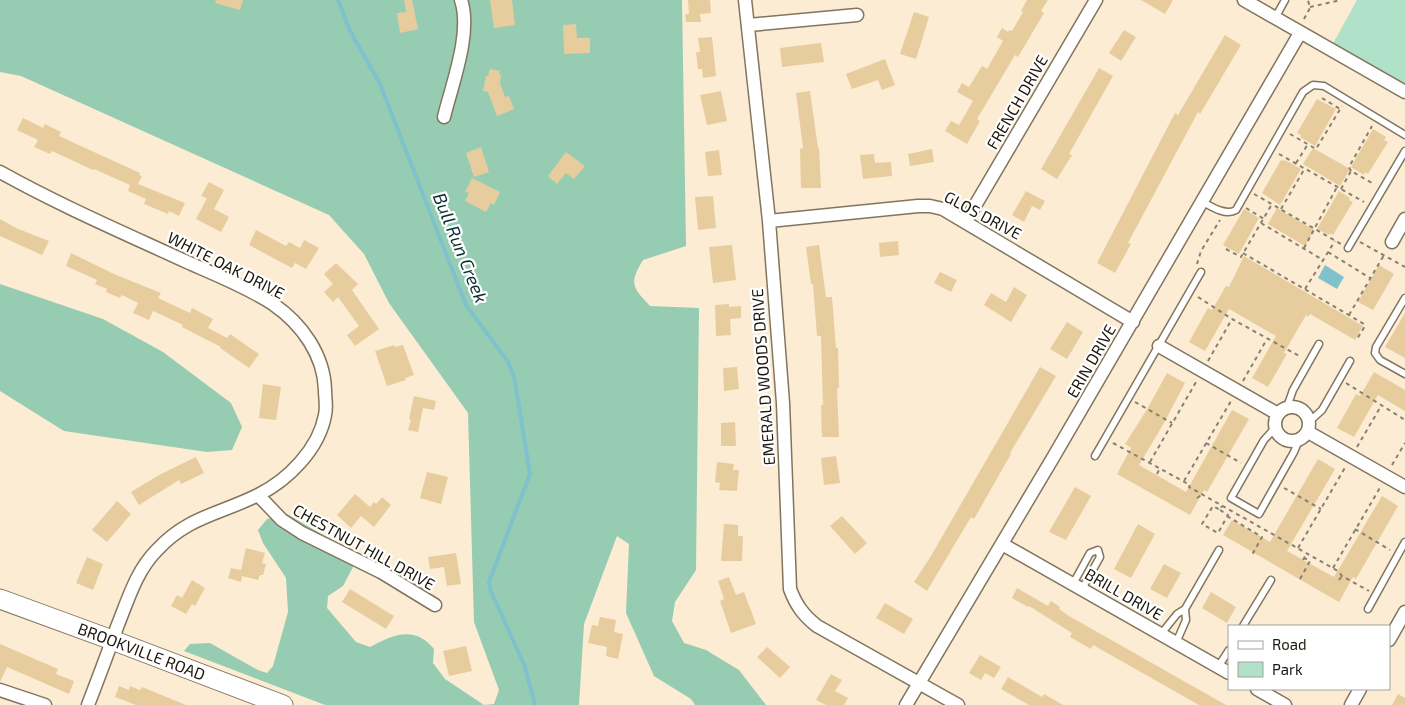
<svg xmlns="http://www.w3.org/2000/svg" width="1405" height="705" font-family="'Exo 2',sans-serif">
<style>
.green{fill:#b0e1c9}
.forest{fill:#95ccb2}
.water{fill:#80c2cb}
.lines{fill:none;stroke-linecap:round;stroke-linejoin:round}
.stream{stroke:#80c2cb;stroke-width:4}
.building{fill:#e7cd9e}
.lane-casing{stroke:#82755e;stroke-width:9}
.street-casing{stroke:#82755e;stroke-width:15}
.secondary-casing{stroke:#82755e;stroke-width:21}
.path{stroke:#8a806f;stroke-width:2;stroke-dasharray:4 4;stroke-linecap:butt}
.lane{stroke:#fff;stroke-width:6}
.street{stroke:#fff;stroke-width:12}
.secondary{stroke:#fff;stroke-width:19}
.labels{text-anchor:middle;stroke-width:4.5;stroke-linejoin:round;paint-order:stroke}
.street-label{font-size:16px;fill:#1c170e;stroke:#fff}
.water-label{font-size:18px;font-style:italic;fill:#0d2f33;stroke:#fff}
</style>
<rect width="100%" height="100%" fill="#fbecd3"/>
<!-- green -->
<path class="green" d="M1357,0h48v92l-75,-43z"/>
<!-- forest -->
<path class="forest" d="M0,0h682l4,246 -43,14c-14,23 -11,27 7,46l49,2 -3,262 -21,32 -3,19 12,22 22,7 33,20 27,35h-71l-4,-6 -37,-23 -28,-63 3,-69 -12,-8 -33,88 -5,81h-95l10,-1 5,-14 -25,-68 -6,-209 -79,-110 -25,-49 -35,-39 -308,-139 -21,-4z
M0,284l103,35 60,33 68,51 11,24 -10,23 -25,2 -143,-21 -64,-40z
M287,514l60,35 7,16 -11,21 -15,10 -1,12 29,34 14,5c23,-12 44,-22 64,2l-1,14 12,16 39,26h-159l-141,-54 6,-7 20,-1 48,27 9,3 6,-7 15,-54 -2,-34 -23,-35 -5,-13 9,-11z"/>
<!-- water -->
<path class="water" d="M1325,265l19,12 -7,12 -19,-11z"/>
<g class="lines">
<!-- stream -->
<path class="stream" d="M338,0l12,31 30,53 86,221 42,57 6,14 16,98 -41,108 1,7 35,78 10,38"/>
</g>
<!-- building -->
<path class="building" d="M216,0h27l-3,10 -25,-7z
M404,0h8l6,29 -18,4 -3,-20 9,-1z
M490,0h22l3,25 -21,3z
M688,0h22l1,13 -11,1 1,8h-15l-1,-8h4z
M1027,0h21l-7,11 3,2 -26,44 -3,-2 -38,64 3,2 -13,23 -22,-13 6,-10 8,4 14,-24 -16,-9 5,-9 7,4 13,-21 5,3 16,-28 -6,-4 5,-9 6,4 1,-2 3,1 11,-19 -2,-1z
M1141,0h32l-8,14z
M914,12l15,5 -13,42 -16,-5z
M576,24l1,14h13v15l-26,1 -1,-29z
M1124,30l12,7 -15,24 -12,-8z
M1225,35l16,10 -41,69 -2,-2 -70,131 3,1 -16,29 -18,-10 78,-150 3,2z
M712,37l4,39 -13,2 -1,-9h-4l-2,-17h4l-2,-14z
M821,43l3,19 -42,5 -2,-19z
M885,59l10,26 -13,5 -4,-10 -26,9 -6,-15z
M1099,68l14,8 -44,78 3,1 -15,24 -16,-10z
M490,69l10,2 -1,4h2l-1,8 5,14 4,-1 5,13 -17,7 -9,-24 -5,-1 3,-15h2z
M721,91l6,30 -20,4 -7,-30z
M810,91l8,57h1l2,40h-20l-1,-39 3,-1 -7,-55z
M1317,99l19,10 -21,37 -15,-9 1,-2 -4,-2z
M23,118l20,10 2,-4 16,8 -2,4 81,37 -1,2 3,1 -4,8 47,19 -6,13 -10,-5 -1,3 -24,-10 2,-5 -18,-8 2,-6 -36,-16 -1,1 -41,-19 -2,3 -16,-7 4,-7 -21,-10z
M1373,129l13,8 -2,3 4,2 -20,32 -3,-2 -1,3 -13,-8z
M481,147l8,25 -15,5 -8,-24z
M1313,148l37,21 -10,17 -37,-22z
M932,149l2,13 -24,4 -2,-12z
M719,150l3,25 -14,1 -3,-24z
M566,152l19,14 -11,13 -8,-6 -9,11 -9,-8z
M874,154l1,9 16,-1 1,14 -29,3 -3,-24z
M1281,160l3,1 1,-1 16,9 -21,36 -18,-12z
M472,178l28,14 -6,13 -3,-2 -5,9 -21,-11 4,-8 -4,-1z
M209,182l15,8 -10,19 15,8 -8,15 -25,-13 11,-21 -6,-2z
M1026,191l19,10 -5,9 -8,-4 -8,16 -12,-7z
M1339,191l11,7 -1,2 4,2 -20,33 -3,-2 -1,2 -12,-6z
M713,196l3,32 -18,2 -3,-33z
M1277,208l37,22 -9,16 -37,-22z
M1244,209l15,9 -20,36 -16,-9z
M0,219l16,9 33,13 -7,14 -42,-19z
M256,230l30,16 3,-4 11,6 4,-8 15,8 -13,21 -11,-6 -3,5 -43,-23z
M898,241l1,14 -19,2 -1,-14z
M732,245l4,35 -23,3 -4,-36z
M819,245l7,52h6l4,51h2l1,40 -2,1 2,48h-17l-1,-32h2l-2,-69h-4l-4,-52h-2l-5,-37z
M71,253l43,21 47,19 -3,5 32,15 2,-5 21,11 -5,9 19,10 3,-4 29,20 -10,14 -29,-20 1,-1 -39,-20 1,-2 -30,-14 -4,9 -16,-7 5,-10 -16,-8 -2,3 -14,-6 1,-3 -12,-5 2,-4 -31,-14z
M1244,256l119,70 -8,14 -45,-26 -2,3 -2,-2 -22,38 3,1 -19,33 -16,-9 24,-42 -47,-27 -24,42 -16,-9 19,-34 4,2 14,-24 3,1z
M336,263l22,21 -6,6 27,39 -24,17 -8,-11 12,-9 -21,-29 -5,5 -9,-10 9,-8 -9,-10z
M1379,265l15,9 -21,36 -15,-8z
M940,272l17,8 -6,12 -17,-9z
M1014,287l13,8 -16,27 -27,-17 7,-12 15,9z
M729,304v3l12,-1v12l-11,1 1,16 -15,1 -1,-31z
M1405,313v45l-20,-11z
M1067,322l16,10 -16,27 -17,-10z
M394,345l1,2 8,-2 11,30 -9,3 1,2 -19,6 -12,-35z
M737,367l2,22 -15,2 -1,-23z
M1040,367l16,9 -46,77 1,1 -37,65 -3,-2 -44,74 -13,-9 17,-26z
M1374,372l31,18v21l-27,-16 -24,42 -17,-9 19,-34 4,2z
M1167,373l18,10 -21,40 -25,42 21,12 26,15 46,-82 17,9 -42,73 -3,-2 -14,25 -73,-41 14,-26 -6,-4 21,-33z
M263,384l18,3 -5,33 -17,-2z
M414,396l22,5 -2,9 -11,-2 -5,24 -10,-2 3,-10 -2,-1z
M735,422l1,24h-15v-23z
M836,456l4,27 -16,2 -3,-27z
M196,457l8,16 -23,11 -2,-4 -40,25 -8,-13 28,-17z
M1318,459l17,10 -48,82 47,26 48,-81 16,10 -42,73 -3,-2 -14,25 -116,-67 9,-15 38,22z
M717,462l17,2 -1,6h6l-2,21 -18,-1 1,-7 -5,-1z
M427,472l21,5 -7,27 -21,-6z
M1075,487l16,9 -25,44 -17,-8z
M355,494l15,13 4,-5 2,2 6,-7 9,8 -17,22 -13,-11 -10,12 -14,-13z
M117,501l14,13 -24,28 -15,-12z
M842,516l25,27 -12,11 -25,-28z
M724,524l14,1v11h5l-1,25h-21z
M1138,524l17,10 -24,44 -17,-9z
M246,548l19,5 -3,10 4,1 -3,11h-3l-2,5 -16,-4 -1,6 -13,-4 3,-10 10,2z
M456,553l5,31 -14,2 -3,-19 -14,2 -2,-12z
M87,557l16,7 -10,26 -17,-7z
M1164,564l17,9 -14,25 -17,-9z
M729,577l7,18 8,-3 12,32 -25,9 -11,-32 4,-2 -6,-18z
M192,580l13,8 -10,18 -3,-2 -6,10 -15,-8 6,-11 5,3z
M1017,588l31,18 3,-5 9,6 -1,2 10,7 157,89h-27l-106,-60 -2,4 -21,-12 2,-4 -43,-27 -1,1 -16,-9z
M350,589l44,27 -8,13 -44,-27z
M1211,592l25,15 -9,16 -25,-15z
M885,603l28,16 -9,15 -28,-16z
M600,617l16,3 -2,12 9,2 -5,25 -12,-3 1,-9 -19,-4 4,-18 6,1z
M0,644l58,25 -2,5 18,7 -5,13 -62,-27 -7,15z
M466,646l6,25 -23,5 -6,-25z
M767,647l23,20 -10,11 -23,-21z
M980,655l21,12 -7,11 -9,-5 -4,7 -12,-7z
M831,674l11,6 -7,11 13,7 -4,7h-18l-10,-5z
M1008,677l34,20 2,-3 19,11h-34l-28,-16z
M119,686l10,4 1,-4 10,4 2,-3 44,18h-50l-21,-8z
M1398,694l7,4v7h-13z"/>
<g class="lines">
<defs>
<path id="lane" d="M1275,18l10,-18
M1203,202c9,5 23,14 33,8l67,-118 10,-7 11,1 81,49
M1348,248l57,-97
M1405,298l-29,49 -1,6 5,7 25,14
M1287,407l6,-17 26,-46
M1310,421l12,-11 28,-49
M1275,428l-11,12 -33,58 28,16 35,-62 5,-12
M1095,456l106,-184
M1073,584l17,-31 8,-3 2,7 -18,32
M1368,609l37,-67
M1243,626l28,-46
M1161,634l16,-20 8,-5 34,-59
M1176,643l10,-23 -1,-11
M1218,667l11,-17"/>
<path id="street" d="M745,0l24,221 14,182 7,186c6,16 13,26 27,37l141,79
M1244,0l161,92
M749,25l108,-10
M444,117c8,-33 28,-84 17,-117
M0,172c61,34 124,61 187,90 29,13 60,25 86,42 29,20 51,51 52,86 0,8 2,17 0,25 -6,34 -37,65 -67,80 -38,19 -71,22 -101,55 -21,21 -29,50 -40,77 -9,26 -19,52 -29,78
M769,221l149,-15h12l13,3 190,113
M966,221l130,-221
M1392,242l13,-23
M1159,346l119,68
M1275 424a17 17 0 1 1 34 0a17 17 0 1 1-34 0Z
M1308,432l97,55
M258,495l24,25 20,13 79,39 54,33
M1002,544l227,129
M1389,640l16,-28
M1257,689l28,16
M0,690l45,15
M906,705l148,-249 246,-423
M1351,705l9,-16"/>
<g id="secondary">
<path id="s1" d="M0,599l112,41 171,65"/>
</g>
</defs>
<!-- lane casing -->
<use href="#lane" class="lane-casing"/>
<!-- street casing -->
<use href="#street" class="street-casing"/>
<!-- secondary casing -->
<use href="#secondary" class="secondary-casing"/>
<!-- path -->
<path class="path" d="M1310,7l31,-7
M1304,19l6,-11 -2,-8
M1322,98l18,11
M1290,134l26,15 26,-43
M1279,154l85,48
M1296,163l12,-19
M1351,171l-2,-4 23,-41
M1341,189l10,-18 23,13
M1254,194l87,50
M1246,208l18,11
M1281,209l24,-41
M1261,223l62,37
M1360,242l45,25
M1304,248l33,-61
M1226,249l15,8 31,-53
M1328,252l42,26
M1243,253l121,71 1,2 -8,13
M1197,264l4,-13 19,-31
M1305,289l30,-48
M1198,297l34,22 69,38
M1349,315l35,-60
M1208,361l24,-42
M1243,381l24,-42
M1346,383l59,37
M1135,402l37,21
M1113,443l77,42 -1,2 149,84 4,5 27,15
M1206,443l35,20
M1357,447l24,-41
M1150,462l46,-80
M1392,465l13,-22
M1157,474l3,-6
M1184,481l47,-80
M1284,488l37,21
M1197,498l6,-4
M1220,510l8,5 -10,18 -16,-9 11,-18 7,4 2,-4
M1227,516l35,21 -10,18 -2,-1
M1355,529l35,21
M1298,548l48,-82
M1303,560l4,-7
M1333,568l48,-82
M1300,579l10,-18 -6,-3
M1339,580l3,-4"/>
<!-- lane -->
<use href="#lane" class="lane"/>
<!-- street -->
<use href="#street" class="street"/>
<!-- secondary -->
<use href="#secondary" class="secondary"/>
</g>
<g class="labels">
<!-- street labels -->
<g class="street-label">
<text transform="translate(1017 102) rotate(-60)" y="6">FRENCH DRIVE</text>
<text transform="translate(983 215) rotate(28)" y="6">GLOS DRIVE</text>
<text transform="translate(226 265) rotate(27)" y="6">WHITE OAK DRIVE</text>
<text transform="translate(1091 361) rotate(-60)" y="6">ERIN DRIVE</text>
<text transform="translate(763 377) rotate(-94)" y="6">EMERALD WOODS DRIVE</text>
<text transform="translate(364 547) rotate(29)" y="6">CHESTNUT HILL DRIVE</text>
<text transform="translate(1124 594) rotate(30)" y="6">BRILL DRIVE</text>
<text dy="6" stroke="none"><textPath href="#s1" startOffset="151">BROOKVILLE ROAD</textPath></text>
</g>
<!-- water labels -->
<g class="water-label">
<text transform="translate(460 248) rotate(68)" y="6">Bull Run Creek</text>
</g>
</g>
<!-- legend -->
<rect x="1228" y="625" width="162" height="65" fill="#ffffff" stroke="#a4a29f"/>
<rect x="1238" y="641" width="25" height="8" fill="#ffffff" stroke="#a4a29f"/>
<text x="1272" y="650" font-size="15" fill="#1c170e">Road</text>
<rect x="1238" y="662" width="25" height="15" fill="#b0e1c9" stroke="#a4a29f"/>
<text x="1272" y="675" font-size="15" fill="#1c170e">Park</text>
</svg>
